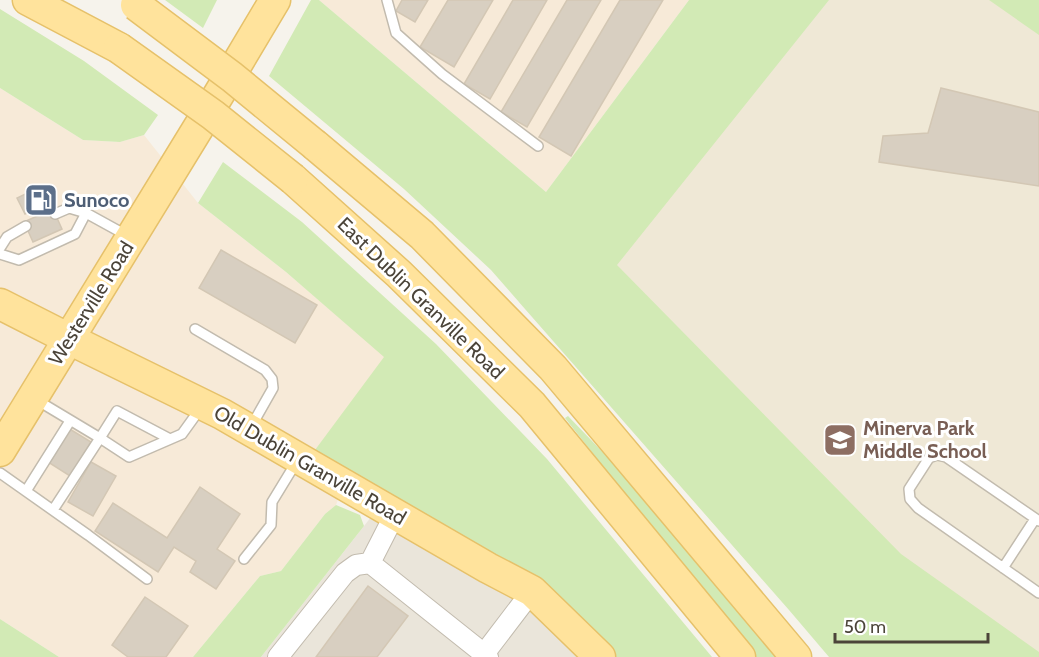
<svg xmlns="http://www.w3.org/2000/svg" width="1039" height="657" font-family="Cabin,sans-serif">
<style>
.residential{fill:#eae5da}
.commercial{fill:#f7ead8}
.education{fill:#efe8d6}
.green{fill:#d2eab5}
.building{fill:#d8cfc1;stroke:#d3c7b4;stroke-width:1.5}
.lines{fill:none;stroke-linecap:round;stroke-linejoin:round}
.lane-casing{stroke:#c2bbae;stroke-width:12}
.street-casing{stroke:#c2bbae;stroke-width:22}
.primary-casing{stroke:#e6c16a;stroke-width:33}
.lane{stroke:#fff;stroke-width:9}
.street{stroke:#fff;stroke-width:20}
.primary{stroke:#ffe39c;stroke-width:30}
.primary-bridge-casing{stroke:#e6c16a;stroke-width:33;stroke-linecap:butt}
.primary-bridge{stroke:#ffe39c;stroke-width:30}
.labels{text-anchor:middle;stroke-width:6;stroke-linejoin:round;paint-order:stroke}
.service-label{font-size:20px;font-weight:bold;fill:#4e5e75;stroke:#fff;text-anchor:start}
.street-label{font-size:20px;fill:#4b4439;stroke:#fff}
.education-label{font-size:20px;font-weight:bold;fill:#785e54;stroke:#fff;text-anchor:start}
</style>
<rect width="100%" height="100%" fill="#f6f3ec"/>
<!-- residential -->
<path class="residential" d="M386,498l226,159h-351z"/>
<!-- commercial -->
<path class="commercial" d="M319,0h370l-143,192z
M0,88l83,52 37,2 24,-7 54,68 88,69 99,85 -69,93 31,25 -11,30 -11,9 -44,57 -21,5 -67,81h-134l-59,-38z"/>
<!-- education -->
<path class="education" d="M755,0h284v657l-277,-78 -243,-277z"/>
<!-- green -->
<path class="green" d="M165,0h52l-14,28z
M311,0h8l227,192 143,-192h140l-212,265 284,289 138,98v5h-210l-40,-47 -298,-340 -87,-81 -135,-113z
M989,0h50v35z
M0,9l84,52 74,54 -14,20 -24,7 -37,-2 -83,-52z
M223,162l79,60 134,122 111,115 165,198h-100l-293,-197 -4,-10 69,-93 -98,-85 -88,-69z
M568,416l97,101 116,140h-25l-99,-122 -92,-117z
M336,505l24,10 4,11 -103,131h-68l67,-81 21,-5 44,-57z
M0,619l59,38h-59z"/>
<!-- building -->
<path class="building" d="M402,0h26l-13,22 -19,-11z
M448,0h45l-39,67 -34,-20z
M513,0h34l-57,99 -26,-15z
M567,0h34l-74,127 -26,-15z
M620,0h43l-92,156 -32,-19z
M941,88l98,24v74l-160,-24 4,-26 45,-3z
M44,185l8,17 -27,12 -8,-16z
M53,209l9,20 -29,13 -9,-20z
M221,250l96,55 -22,38 -96,-55z
M68,428l23,14 -21,34 -22,-14z
M91,462l25,14 -23,40 -25,-14z
M200,487l40,27 -23,35 18,12 -19,28 -26,-17 6,-11 -22,-14 -16,25 -63,-41 18,-28 54,35z
M368,586l40,30 -31,41h-61z
M145,597l43,29 -22,31h-38l-16,-12z"/>
<g class="lines">
<defs>
<path id="lane" d="M387,0l9,33 46,41 96,72
M55,214l14,-6 17,5
M0,248l7,-11 19,-11
M0,254l19,6 56,-26 11,-21 40,22
M195,329l70,41 7,9 1,9 -21,37
M35,399l65,39 17,-27 53,28
M0,473l88,62 59,44
M26,491l44,-70
M53,510l47,-72 29,19 53,-23 18,-25
M1039,521l-93,-64 -9,-2 -8,3 -20,31 1,10 8,9 121,85
M244,559l27,-34 1,-23 25,-41
M1003,568l32,-49"/>
<path id="street" d="M370,563l118,94
M370,563l25,-49
M484,654l48,-63
M278,657l67,-84 11,-8 14,-2"/>
<path id="primary" d="M28,0l91,48
M315,145l107,90 131,133 243,289
M293,179l106,95 133,131 208,252
M0,304l69,35 153,75 266,154 44,23 68,66
M0,451l219,-357 56,-94"/>
</defs>
<!-- lane casing -->
<use href="#lane" class="lane-casing"/>
<!-- street casing -->
<use href="#street" class="street-casing"/>
<!-- primary casing -->
<use href="#primary" class="primary-casing"/>
<!-- lane -->
<use href="#lane" class="lane"/>
<!-- street -->
<use href="#street" class="street"/>
<!-- primary -->
<use href="#primary" class="primary"/>
<defs>
<path id="primary-bridge" d="M136,5l96,72 83,68
M119,48l94,67 80,64"/>
</defs>
<!-- primary-bridge casing -->
<use href="#primary-bridge" class="primary-bridge-casing"/>
<!-- primary-bridge -->
<use href="#primary-bridge" class="primary-bridge"/>
</g>
<!-- icons -->
<defs>
<symbol id="fuel-square" viewBox="-11 -11 22 22"><rect x="-9" y="-9" width="18" height="18" rx="4" fill="#5c6f8a" stroke="#fff"/><path d="M-5.5-6h7V0h2V4h1.3V-2.5L3-4.5l.8-.8L6-3V5H2.5V1h-1V6h-7ZM-4.2-4.7v3.2H.2V-4.7Z" fill="#fff"/></symbol>
<symbol id="school-square" viewBox="-11 -11 22 22"><rect x="-9" y="-9" width="18" height="18" rx="4" fill="#8d6e63" stroke="#fff"/><path d="M0-5L7-2L0 1L-7-2ZM-4 1L0 2.5L4 1V4Q0 6-4 4Z" fill="#fff"/></symbol>
</defs>
<g fill-rule="evenodd">
<use href="#fuel-square" x="22" y="181" width="38" height="38"/>
<use href="#school-square" x="821" y="421" width="38" height="38"/>
</g>
<g class="labels">
<!-- service labels -->
<g class="service-label">
<text x="64" y="207">Sunoco</text>
</g>
<!-- street labels -->
<g class="street-label">
<text transform="translate(421 298) rotate(44)" y="7">East Dublin Granville Road</text>
<text transform="translate(91 303) rotate(-58)" y="7">Westerville Road</text>
<text transform="translate(310 465) rotate(30)" y="7">Old Dublin Granville Road</text>
</g>
<!-- education labels -->
<g class="education-label">
<text x="863" y="435">Minerva Park<tspan x="863" dy="23">Middle School</tspan></text>
</g>
</g>
<!-- scale -->
<path d="M835 633v9h153v-9" fill="none" stroke="#4b4439" stroke-width="3"/>
<text x="844" y="633" font-size="18" fill="#4b4439" stroke="#ffffff" stroke-width="4.5" paint-order="stroke">50 m</text>
</svg>
